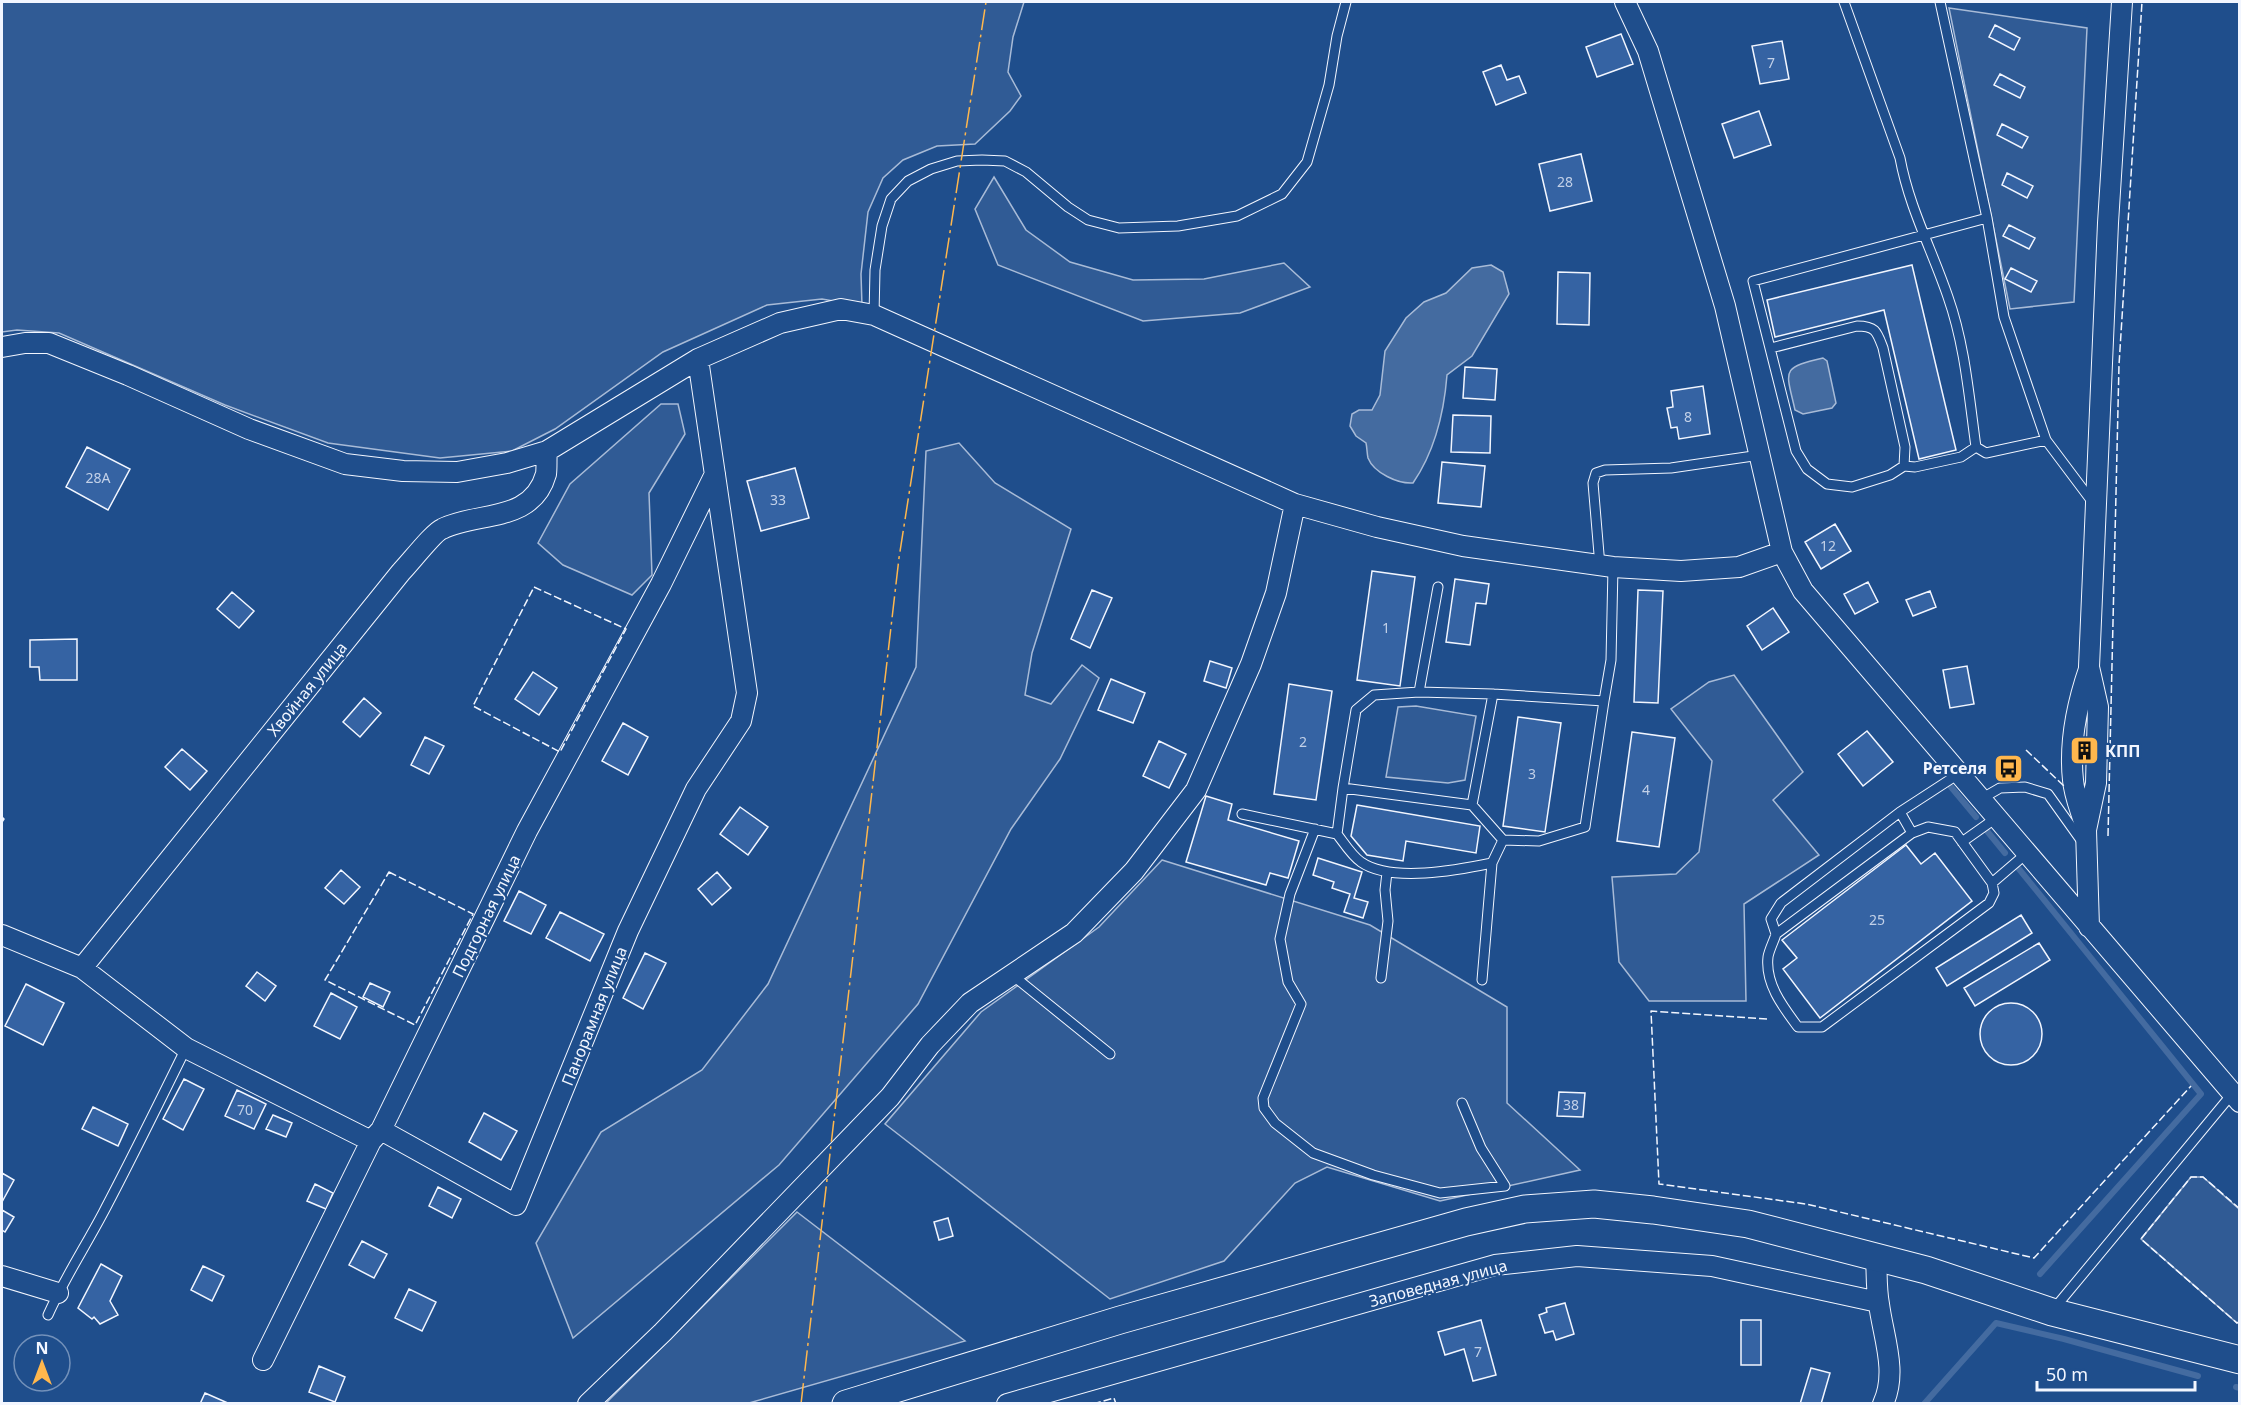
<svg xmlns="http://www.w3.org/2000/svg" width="2241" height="1405" font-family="'Noto Sans',sans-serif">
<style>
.green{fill:#305b95;stroke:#a8bbd7;stroke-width:1.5}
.water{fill:#446ba0;stroke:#a8bbd7;stroke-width:1.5}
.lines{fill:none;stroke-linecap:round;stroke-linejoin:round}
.stream{stroke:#446ba0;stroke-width:6}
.building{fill:#3563a3;stroke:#f2f6ff;stroke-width:1.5}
.lane-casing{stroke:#f2f6ff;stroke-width:11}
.street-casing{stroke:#f2f6ff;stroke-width:22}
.secondary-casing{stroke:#f2f6ff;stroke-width:29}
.lane{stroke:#1f4e8c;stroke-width:9}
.street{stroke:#1f4e8c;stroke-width:20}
.secondary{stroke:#1f4e8c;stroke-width:27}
.fence{stroke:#f2f6ff;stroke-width:1.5;stroke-dasharray:8 3;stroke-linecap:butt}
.power{stroke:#ffb74d;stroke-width:1.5;stroke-dasharray:21 4.5 3 4.5;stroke-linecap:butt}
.labels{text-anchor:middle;stroke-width:4.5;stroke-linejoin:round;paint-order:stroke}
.number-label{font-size:14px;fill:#c3d1e8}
.street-label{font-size:16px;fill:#f2f6ff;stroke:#1f4e8c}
.poi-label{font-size:16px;font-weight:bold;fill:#f2f6ff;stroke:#1f4e8c;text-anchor:start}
</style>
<rect width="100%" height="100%" fill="#1f4e8c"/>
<!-- green -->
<path class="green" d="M2,2h1022l-11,35 -5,35 13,24 -11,15 -35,33 -38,2 -34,14 -20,18 -15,34 -7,62 1,32 -40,-7 -55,6 -104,47 -108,77 -43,22 -72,7 -112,-15 -103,-38 -166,-72 -42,-3 -15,2z
M1949,8l138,20 -13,274 -64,7z
M994,177l32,53 44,32 63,18 71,-1 80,-16 26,24 -70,26 -97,8 -145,-56 -23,-56z
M661,404h17l7,30 -36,59 3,82 -20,20 -69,-30 -25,-22 32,-59z
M959,443l36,40 76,46 -39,124 -7,42 26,9 31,-39 17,13 -39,81 -49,70 -93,175 -139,161 -206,173 -37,-95 65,-111 101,-62 66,-86 148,-317 10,-216z
M1734,675l69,97 -30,28 46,55 -75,49 2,97h-97l-30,-39 -7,-85 64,-3 23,-22 13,-91 -41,-52 38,-27z
M1416,706l60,10 -11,64 -17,3 -62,-6 12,-70z
M1162,860l208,65 137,82v96l73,67 -140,31 -113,-34 -32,16 -71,78 -114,38 -225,-175 96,-112 118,-85z
M2191,1177h12l36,32 1,112 -3,2 -96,-84z
M797,1212l168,129 -216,62h-143z"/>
<!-- water -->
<path class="water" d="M1491,265l12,7 6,22 -37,62 -25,19c-3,38 -12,76 -34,108 -15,1 -39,-10 -45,-25 -1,-4 -1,-11 -2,-15l-10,-7 -6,-10 2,-12 7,-4h13l8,-15 5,-44 21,-33 18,-16 22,-9 26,-25z
M1823,358l4,3 9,42 -4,5 -29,6 -8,-4c-9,-40 -15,-42 28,-52z"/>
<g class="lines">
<!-- stream -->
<path class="stream" d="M1951,787l25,30
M1987,831l18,22
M2019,869l182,225 -161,180
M2236,1387l4,1
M1924,1404l72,-81 68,16 134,37"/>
</g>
<!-- building -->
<path class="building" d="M1995,25l25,13 -6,12 -25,-13z
M1621,34l12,30 -36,13 -11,-30z
M1782,41l7,38 -29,5 -8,-38z
M1501,65l6,15 12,-4 7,17 -30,12 -13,-33z
M2000,74l25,13 -5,11 -26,-13z
M1759,111l12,34 -37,13 -12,-34z
M2002,124l26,13 -6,11 -25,-13z
M1581,154l11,47 -42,10 -11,-47z
M2007,173l26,13 -6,12 -25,-13z
M2009,225l26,13 -6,11 -26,-13z
M1912,265l44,185 -37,9 -35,-149 -109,27 -8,-37z
M2011,268l26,13 -6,11 -26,-13z
M1558,272l32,1 -1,52 -32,-1z
M1465,367l32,2 -2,31 -32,-2z
M1703,386l7,48 -31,5 -2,-12 -6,1 -4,-20 6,-1 -2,-16z
M1453,415l38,1 -1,37 -39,-1z
M87,447l43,22 -22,41 -42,-23z
M1442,462l43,4 -4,41 -43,-4z
M795,468l14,50 -48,13 -14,-50z
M1835,524l16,27 -30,18 -16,-27z
M1372,571l43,6 -15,109 -43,-6z
M1455,579l34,5 -3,20 -10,-1 -6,42 -24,-3z
M1868,582l10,20 -23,12 -11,-20z
M1092,590l20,8 -22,50 -19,-9z
M1638,590l25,1 -5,112 -24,-1z
M1930,591l6,16 -23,9 -7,-16z
M232,592l22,19 -15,17 -22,-19z
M1773,608l16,24 -27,18 -15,-24z
M77,639v41h-37l-1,-13h-9v-27z
M1210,661l22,7 -6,20 -22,-7z
M1967,666l7,38 -24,4 -7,-38z
M533,672l24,16 -18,27 -24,-16z
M1111,679l34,14 -12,30 -35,-13z
M1289,684l43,7 -16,109 -42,-6z
M364,698l17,15 -21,24 -17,-15z
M1518,717l43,6 -16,109 -42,-6z
M623,723l25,14 -20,38 -26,-14z
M1867,731l26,31 -30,24 -25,-32z
M1632,732l43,6 -16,109 -42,-6z
M425,737l19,9 -15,28 -18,-9z
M1159,741l27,13 -17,34 -26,-12z
M2080,742h8v17h-8z
M182,749l25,22 -17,19 -25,-23z
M1206,796l26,8 -4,16 71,21 -11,37 -18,-5 -4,12 -80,-23z
M1357,805l123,21 -4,27 -70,-12 -3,20 -36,-6 -16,-19z
M740,807l28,20 -20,28 -28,-21z
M1906,845l15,19 14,-11 37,48 -152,117 -37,-49 14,-11 -15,-18z
M1318,858l44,14 -8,26 14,4 -5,16 -19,-6 6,-18 -18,-6 2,-6 -21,-7z
M341,870l19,17 -16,17 -19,-16z
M717,872l14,16 -19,17 -14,-16z
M519,891l27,14 -15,29 -27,-13z
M560,912l44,22 -14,27 -44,-23z
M2021,915l11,18 -85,53 -11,-18z
M2039,943l11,17 -75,46 -11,-18z
M645,953l21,10 -23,46 -20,-11z
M257,972l19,14 -11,15 -19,-15z
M370,983l20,9 -7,15 -20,-10z
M26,984l38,19 -21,42 -38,-19z
M331,993l26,14 -17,32 -26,-13z
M1980 1034a31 31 0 1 1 62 0a31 31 0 1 1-62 0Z
M184,1079l20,10 -21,41 -20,-11z
M237,1090l29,14 -12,25 -29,-13z
M1559,1092l26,1 -2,24 -26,-1z
M93,1107l35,17 -10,22 -36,-17z
M484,1113l33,18 -16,29 -32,-18z
M273,1115l19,8 -6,14 -20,-8z
M2,1173l12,7 -12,22z
M315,1184l18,9 -7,16 -19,-8z
M438,1187l23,12 -9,19 -23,-12z
M2,1210l12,7 -9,15 -3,-2z
M948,1218l5,18 -14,4 -5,-18z
M362,1241l25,13 -13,24 -25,-13z
M101,1264l21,12 -12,25 8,14 -18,9 -6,-7 -2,2 -14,-11z
M203,1266l21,10 -12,25 -21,-11z
M409,1289l27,13 -14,29 -27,-13z
M1565,1303l9,31 -18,6 -3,-9 -8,2 -6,-18 8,-3 -1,-4z
M1481,1320l15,55 -23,6 -9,-32 -19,6 -7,-23z
M1741,1320h20v45h-20z
M319,1366l26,11 -10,25 -26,-10z
M1811,1368l19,5 -9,31h-21z
M205,1393l25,11h-30z"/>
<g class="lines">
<defs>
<path id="lane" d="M1844,2l56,156c9,49 32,92 48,139 17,48 21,100 28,150l10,6 60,-13
M1940,2l47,216 17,99 42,123 48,64
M874,315l1,-45 7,-44 9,-27 17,-18 23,-12 26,-8 25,-1 23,1 21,11 42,35 20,13 31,8 59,-2 59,-10 45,-22 25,-32 22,-77 8,-49 9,-34
M1771,348l86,-22c19,0 20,6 26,22l22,99 -1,19
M1976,447l-15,10 -46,10 -11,-1 -14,9 -38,12 -25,-3 -20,-15 -11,-18 -43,-170 234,-63
M1600,566l-7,-83 3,-10 9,-3 66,-2 89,-13
M1419,692l19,-105
M1493,694l111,7 7,-41 2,-93
M1343,788l-6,46c7,9 15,22 24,28 30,21 97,8 131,1l11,-23
M1981,799l19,-11 25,-1 23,7 35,49
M1472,805l21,-111 -74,-2 -45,3 -18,15 -13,78 129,17 31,35 36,1 46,-14 19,-126
M1900,812l12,21
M1242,814l95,20
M1928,827l27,5 37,51 2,10 -5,10 -167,124h-24c-15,-20 -33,-43 -30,-70 1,-7 6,-16 8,-23l136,-101z
M1315,829l-25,65 -10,45 8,43 13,22 -38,94 1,10 11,15 38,30 60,22 67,18 65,-7 -24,-38 -19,-45
M1962,842l34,-24
M1992,883l35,-30
M1776,934l-5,-15 10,-16 119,-91 60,-39
M1011,974l99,80
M1381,978l7,-57 -3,-31 2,-18
M1482,980l10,-117
M2053,1310l179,-216
M48,1315c16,-36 37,-68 55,-102 29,-55 56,-110 83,-165"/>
<path id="street" d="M1625,2l23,49 77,255 57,246 21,39 437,511
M2,347l23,-4h24l79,32 121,54 96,35 58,7 54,1 50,-9 40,-12 151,-92 82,-36 61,-14 33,6 421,189 82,23 86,19 150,21 68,4 58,-4 43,-15
M2085,825c-4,-14 -11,-30 -12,-45 -4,-37 4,-76 16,-111
M2089,927l-3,-97 10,-47 2,-76 -9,-40 19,-444 14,-221
M2,935l80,33 104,80 185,93
M82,968l319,-396c8,-8 33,-40 41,-43 35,-18 90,-5 104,-55 1,-7 0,-16 1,-23
M381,1130l135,75 112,-274 68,-142 45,-68 6,-28 -49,-334
M1876,1257c1,15 0,31 3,47 4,32 19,68 4,100
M2,1276l56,17
M263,1360l108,-219 10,-11 146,-299 134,-247 54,-110
M588,1404l75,-72 227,-235 40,-52 40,-42 104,-70 60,-62 62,-81 55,-126 25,-71 19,-89
M1007,1404l488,-139 82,-9 135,10 166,36"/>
<path id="secondary" d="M846,1404l274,-84 346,-98 59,-13 69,-5 59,6 95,14 178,46 126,42 188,48"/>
</defs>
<!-- lane casing -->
<use href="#lane" class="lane-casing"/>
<!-- street casing -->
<use href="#street" class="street-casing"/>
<!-- secondary casing -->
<use href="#secondary" class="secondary-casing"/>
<!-- lane -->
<use href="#lane" class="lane"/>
<!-- street -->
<use href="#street" class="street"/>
<!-- secondary -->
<use href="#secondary" class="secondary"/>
<!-- fence -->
<path class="fence" d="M534,587l92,42 -66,123 -87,-46z
M2026,750l38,36
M2,817l2,2 -2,3
M2108,836l11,-471 23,-363
M389,872l84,42 -58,111 -90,-45z
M1767,1019l-116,-8 8,173 147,20 228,54 157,-172
M2240,1209l-37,-32h-12l-50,62 96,84 3,-2
M1093,1404l21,-6 2,6"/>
<!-- power -->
<path class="power" d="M801,1404l98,-846 87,-556"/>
</g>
<!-- icons -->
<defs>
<symbol id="building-square" viewBox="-11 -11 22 22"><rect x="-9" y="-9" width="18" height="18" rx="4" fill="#ffb74d" stroke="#1f4e8c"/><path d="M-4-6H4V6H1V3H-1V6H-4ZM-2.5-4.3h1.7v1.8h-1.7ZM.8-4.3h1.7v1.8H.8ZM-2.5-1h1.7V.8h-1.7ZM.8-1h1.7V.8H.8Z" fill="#111"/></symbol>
<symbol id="bus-square" viewBox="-11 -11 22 22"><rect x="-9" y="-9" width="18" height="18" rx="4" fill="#ffb74d" stroke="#1f4e8c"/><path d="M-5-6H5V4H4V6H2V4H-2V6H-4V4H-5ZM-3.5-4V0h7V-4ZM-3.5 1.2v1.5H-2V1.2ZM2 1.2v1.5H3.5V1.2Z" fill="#111"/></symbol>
</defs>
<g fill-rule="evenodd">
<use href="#building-square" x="2068" y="734" width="33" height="33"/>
<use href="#bus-square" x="1992" y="752" width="33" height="33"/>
</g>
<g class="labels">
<!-- number labels -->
<g class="number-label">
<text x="1771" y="68">7</text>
<text x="1565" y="187">28</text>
<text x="1688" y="422">8</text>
<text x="98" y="483">28А</text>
<text x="778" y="505">33</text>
<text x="1828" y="551">12</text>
<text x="1386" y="633">1</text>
<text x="1303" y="747">2</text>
<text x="1532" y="779">3</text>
<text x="1646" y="795">4</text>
<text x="1877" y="925">25</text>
<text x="1571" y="1110">38</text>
<text x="245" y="1115">70</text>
<text x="1478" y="1357">7</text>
</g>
<!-- street labels -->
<g class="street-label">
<text transform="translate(307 689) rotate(-51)" y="6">Хвойная улица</text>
<text transform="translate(486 916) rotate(-64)" y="6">Подгорная улица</text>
<text transform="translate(594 1016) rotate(-68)" y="6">Панорамная улица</text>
<text transform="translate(1438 1283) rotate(-15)" y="6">Заповедная улица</text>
</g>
<!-- poi labels -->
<g class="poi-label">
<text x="2105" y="757">КПП</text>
<text x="1987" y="774" text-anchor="end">Ретселя</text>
</g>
</g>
<!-- border -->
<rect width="2241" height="1405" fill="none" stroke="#f2f6ff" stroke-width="6"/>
<!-- north arrow -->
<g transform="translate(42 1363)"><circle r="28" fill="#1f4e8c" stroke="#7391ba" stroke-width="1.5"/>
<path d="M0-4.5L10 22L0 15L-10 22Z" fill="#ffb74d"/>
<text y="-9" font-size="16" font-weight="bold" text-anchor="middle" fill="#f2f6ff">N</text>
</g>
<!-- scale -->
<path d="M2037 1381v9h158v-9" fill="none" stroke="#f2f6ff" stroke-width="3"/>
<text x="2046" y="1381" font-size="18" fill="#f2f6ff" stroke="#1f4e8c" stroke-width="4.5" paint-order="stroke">50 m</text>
</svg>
